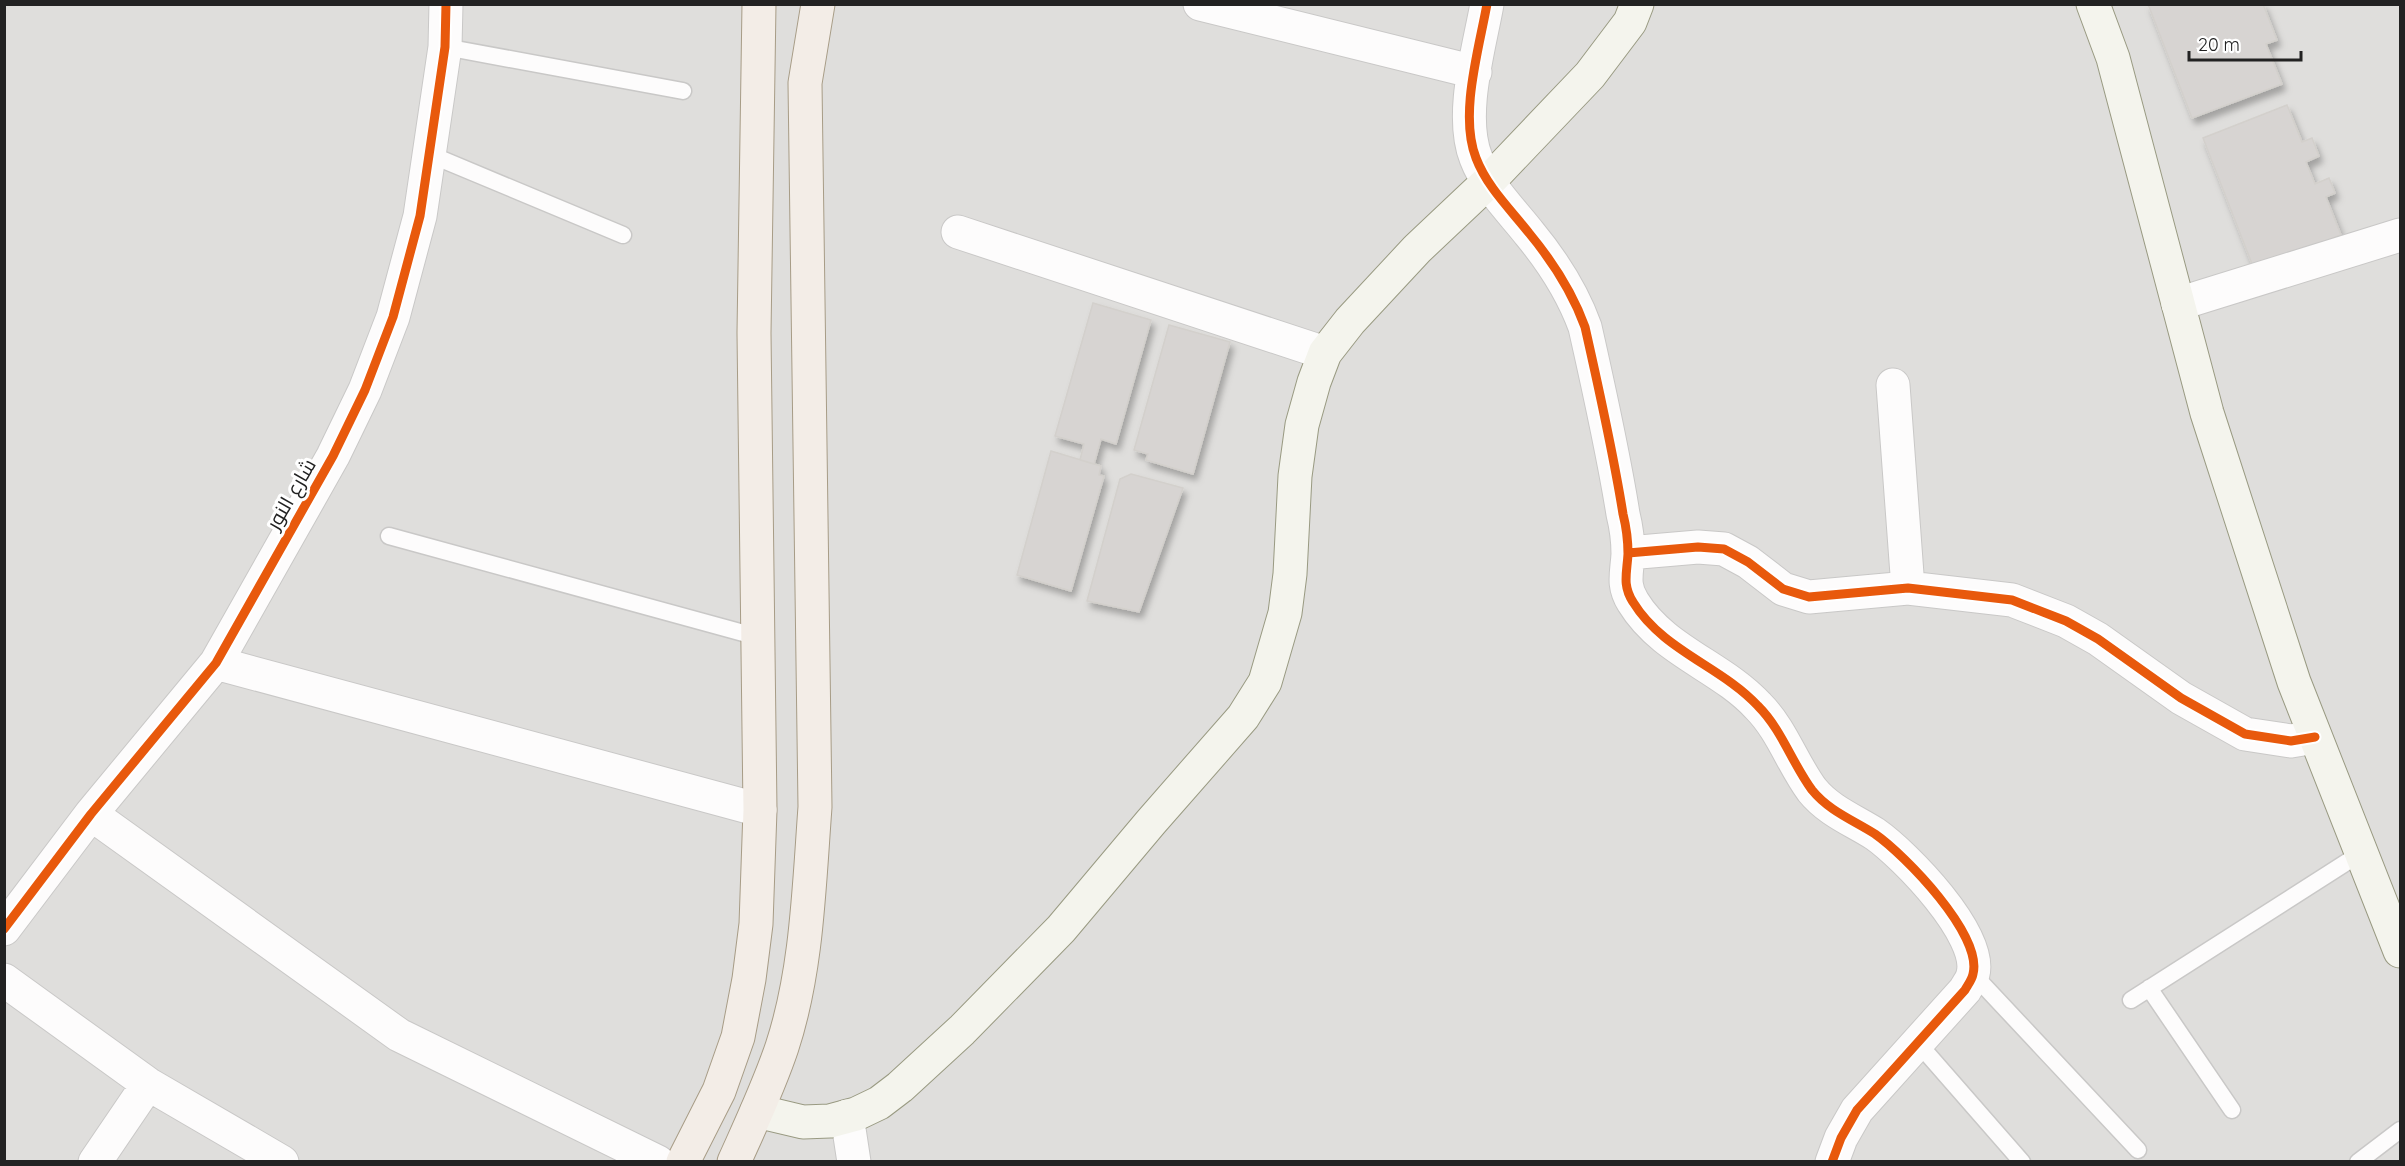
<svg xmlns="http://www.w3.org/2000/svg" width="2405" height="1166" font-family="Quicksand,Cairo,sans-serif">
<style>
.residential{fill:#dfdedc}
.building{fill:#d7d4d2;stroke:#d3d0cc;stroke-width:1.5;filter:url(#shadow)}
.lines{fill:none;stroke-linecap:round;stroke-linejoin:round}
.lane-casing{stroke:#c9c8c7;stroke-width:19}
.street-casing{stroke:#c9c8c7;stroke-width:35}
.secondary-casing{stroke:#999a82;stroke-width:35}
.primary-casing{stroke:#a79c86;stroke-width:35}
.lane{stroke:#fdfcfc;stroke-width:16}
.street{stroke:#fdfcfc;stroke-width:33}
.secondary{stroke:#f4f4ed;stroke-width:33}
.primary{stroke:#f3ede7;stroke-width:33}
.cycleway-casing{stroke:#fff;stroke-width:13}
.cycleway{stroke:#e8590c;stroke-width:9}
.labels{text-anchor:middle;stroke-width:6;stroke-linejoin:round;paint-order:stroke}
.street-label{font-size:20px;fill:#222;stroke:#fff}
</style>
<defs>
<filter id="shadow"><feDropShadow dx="3.5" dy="6" stdDeviation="3" flood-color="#0004"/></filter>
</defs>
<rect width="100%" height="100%" fill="#f0eeeb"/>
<!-- residential -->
<path class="residential" d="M5,5h2395v1156h-2395z"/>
<!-- building -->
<path class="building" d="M2148,4h115l14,36 -11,4 16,40 -90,34z
M2287,105l15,37 10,-4 7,18 -13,6 9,22 14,-6 6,15 -9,4 15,38 -87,34 -51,-131z
M1093,303l58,17 -35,124 -15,-5 -7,25 -14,-4 4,-16 -29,-8z
M1169,325l61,17 -37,132 -47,-14 2,-6 -14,-4z
M1051,451l50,15 -2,9 5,1 -33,115 -54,-16z
M1131,474l52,14 -44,124 -52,-11 33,-122z"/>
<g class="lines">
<defs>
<path id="lane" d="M445,47l238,44
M429,154l194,81
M389,536l369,101
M1973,974l165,176
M2149,988l83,122
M2131,1000l230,-147
M1918,1043l104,119
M2358,1162l42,-32"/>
<path id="street" d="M1200,4l275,68
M1487,4c-8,45 -28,111 -11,154 11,29 35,52 53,75 24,29 43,58 56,94 14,62 28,124 38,187 3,12 5,27 5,40 -1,19 -6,31 5,48 30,49 88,64 125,104 24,24 34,57 54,84 17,21 41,30 63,44 30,21 108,101 98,140 -1,6 -6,12 -8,16l-108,120 -16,28 -9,24
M958,232l367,121
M2178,304l222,-69
M1893,385l15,203
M1628,553l70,-6 26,2 24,13 35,27 26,8 99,-9 104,12 54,21 32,18 83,59 64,36 46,7 24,-4
M216,663l544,147
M91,814l308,221 259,127
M4,929l87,-115 125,-151 117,-207 32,-66 28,-73 27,-101 25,-169 1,-43
M4,980l144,104 134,78
M847,1116l7,46
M95,1162l53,-78"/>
<path id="secondary" d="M2093,4l20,54 94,355 87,269 106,269
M757,1111l46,11 27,-1 26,-7 23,-11 21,-16 62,-57 99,-101 90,-107 92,-105 22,-35 20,-69 5,-39 5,-98 7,-51 12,-43 11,-29 25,-32 67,-72 71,-67 102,-107 40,-53 7,-18"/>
<path id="primary" d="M683,1162l36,-71 19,-54 11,-58 7,-55 4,-114 -6,-477 5,-329
M734,1162c17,-38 35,-76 48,-115 25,-76 27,-160 33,-240l-10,-724 13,-79"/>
</defs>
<!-- lane casing -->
<use href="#lane" class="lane-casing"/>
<!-- street casing -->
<use href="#street" class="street-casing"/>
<!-- secondary casing -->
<use href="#secondary" class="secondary-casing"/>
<!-- primary casing -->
<use href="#primary" class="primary-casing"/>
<!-- lane -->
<use href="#lane" class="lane"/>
<!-- street -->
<use href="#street" class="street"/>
<!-- secondary -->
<use href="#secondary" class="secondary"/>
<!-- primary -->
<use href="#primary" class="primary"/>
<defs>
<path id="cycleway" d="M1487,4c-8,45 -28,111 -11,154 11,29 35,52 53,75 24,29 43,58 56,94 14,62 28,124 38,187 3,12 5,27 5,40 -1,19 -6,31 5,48 30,49 88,64 125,104 24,24 34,57 54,84 17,21 41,30 63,44 30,21 108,101 98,140 -1,6 -6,12 -8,16l-108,120 -16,28 -9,24
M1628,553l70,-6 26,2 24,13 35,27 26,8 99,-9 104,12 54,21 32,18 83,59 64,36 46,7 24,-4
M4,929l87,-115 125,-151 117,-207 32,-66 28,-73 27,-101 25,-169 1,-43"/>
</defs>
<!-- cycleway casing -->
<use href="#cycleway" class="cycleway-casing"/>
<!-- cycleway -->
<use href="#cycleway" class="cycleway"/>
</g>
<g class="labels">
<!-- street labels -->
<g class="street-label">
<text transform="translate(291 494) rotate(-60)" y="7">شارع النور</text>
</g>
</g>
<!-- border -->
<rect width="2405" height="1166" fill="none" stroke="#222222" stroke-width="12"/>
<!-- scale -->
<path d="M2189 51v9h112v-9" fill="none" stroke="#222222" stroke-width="3"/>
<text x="2198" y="51" font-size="18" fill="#222222" stroke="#ffffff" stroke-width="4.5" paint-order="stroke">20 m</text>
</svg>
